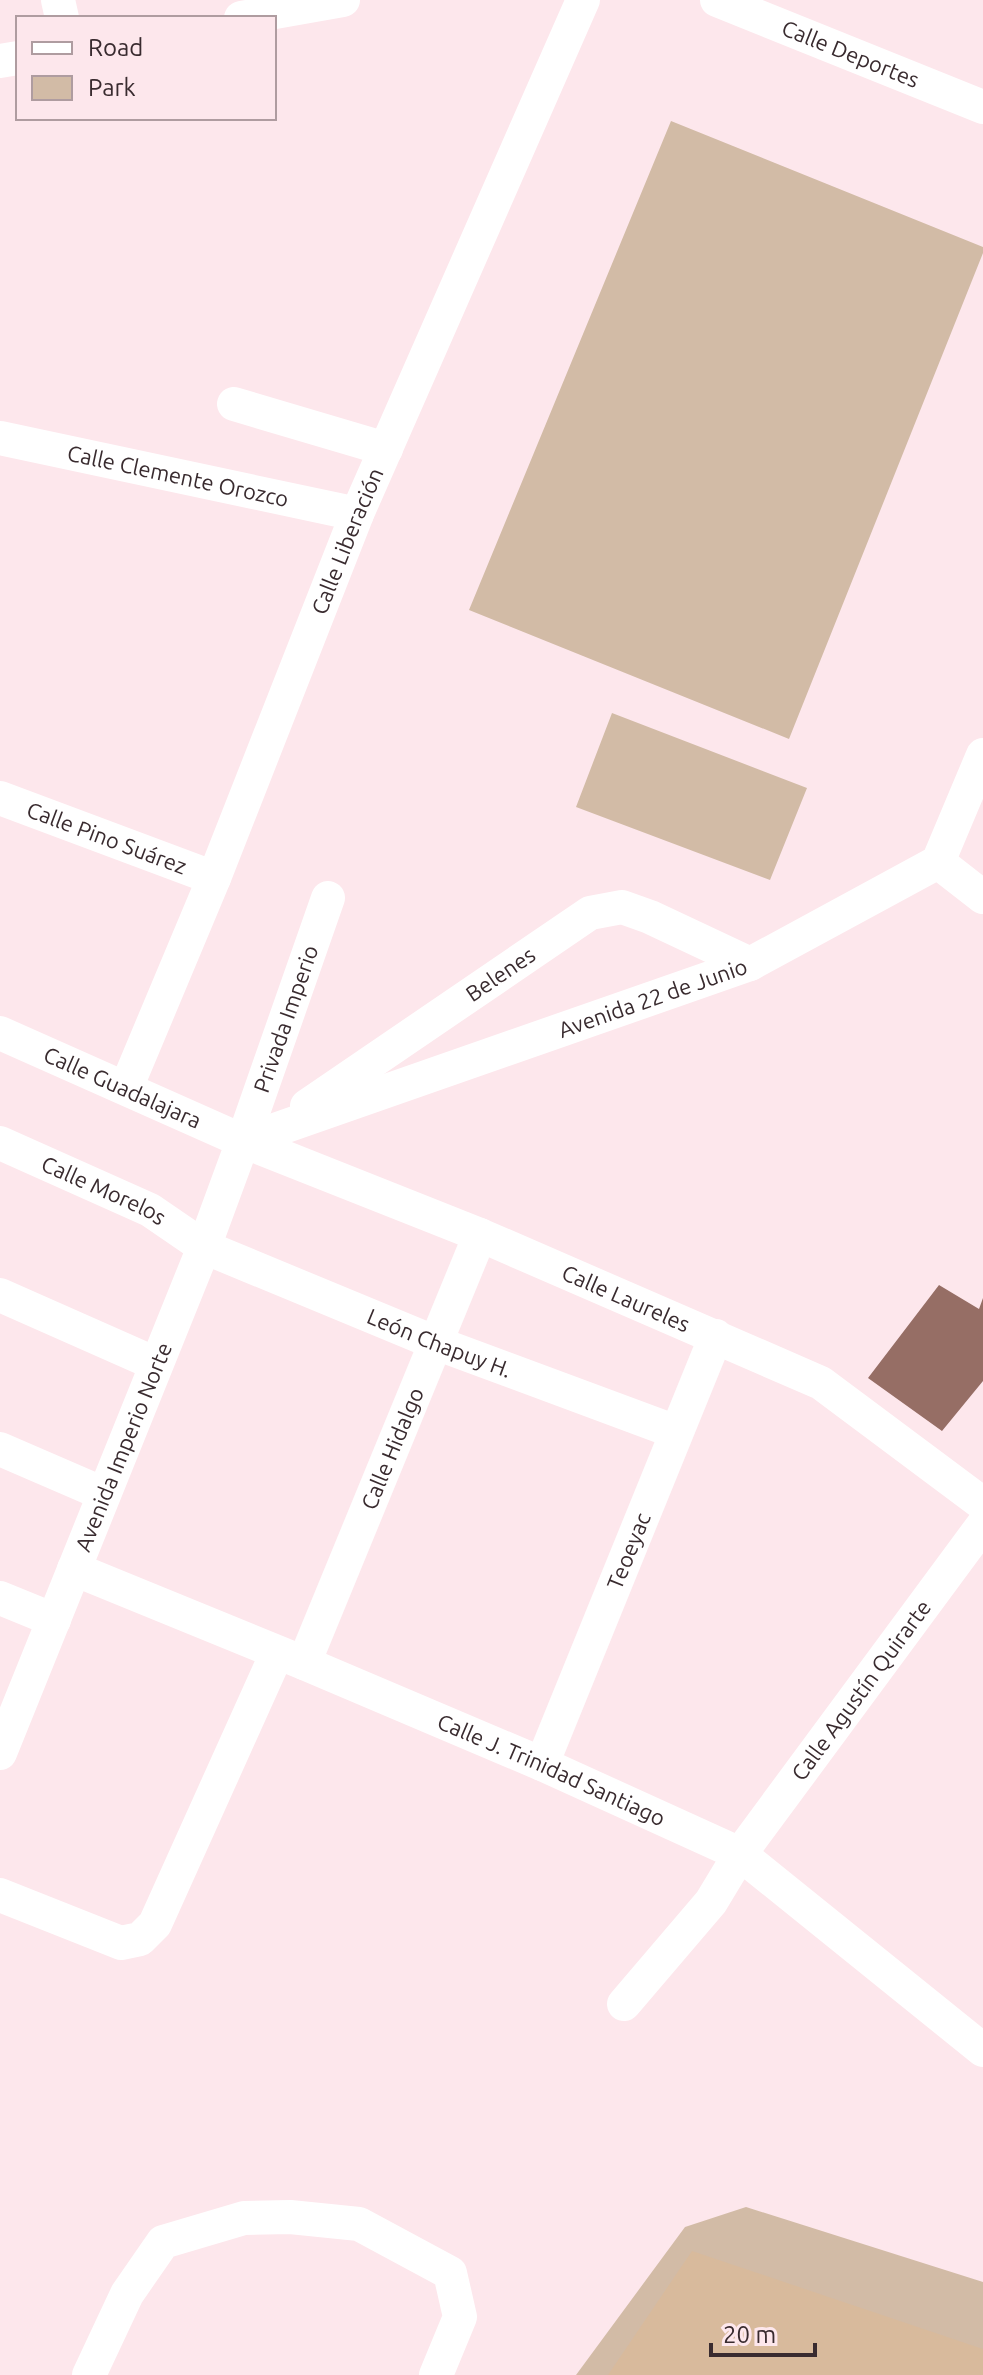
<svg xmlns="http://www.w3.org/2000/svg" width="983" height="2375" font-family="Ubuntu,sans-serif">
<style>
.green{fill:#d2bba6}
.forest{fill:#d8ba9c}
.building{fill:#966e65}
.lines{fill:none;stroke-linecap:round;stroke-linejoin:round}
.minor{stroke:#fff;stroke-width:34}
.labels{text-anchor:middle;stroke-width:7;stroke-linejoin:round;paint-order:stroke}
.street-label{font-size:22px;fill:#392b2f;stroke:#fde7ec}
</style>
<rect width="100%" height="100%" fill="#fde7ec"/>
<!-- green -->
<path class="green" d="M671,121l312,126v6l-194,486 -320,-129z
M612,713l195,75 -37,92 -194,-73z
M746,2207l237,75v93h-407l109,-148z"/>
<!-- forest -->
<path class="forest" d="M692,2251l291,98v26h-375z"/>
<!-- building -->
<path class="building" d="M939,1285l40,24 4,-11v83l-41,50 -74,-53z"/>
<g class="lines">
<!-- minor -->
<g class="minor">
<path d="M58,0l4,18"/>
<path id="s1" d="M717,0l266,107"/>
<path d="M241,18l102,-18"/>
<path d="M0,61l18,-3"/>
<path d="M234,404l152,45"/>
<path id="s2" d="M0,438l357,76"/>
<path id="s3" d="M0,798l214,80"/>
<path d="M938,862l45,35"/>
<path id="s4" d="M0,1033l243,108 237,94 341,148 162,121"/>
<path id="s5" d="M126,1088l88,-210 143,-364 226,-514"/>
<path id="s6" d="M307,1106l283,-193 32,-6 28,10 100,47"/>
<path id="s7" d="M243,1141l507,-177 188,-102 45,-107"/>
<path id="s8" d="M0,1143l150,67 54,37 232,96 240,89"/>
<path d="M0,1295l156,69"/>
<path d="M0,1449l104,45"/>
<path id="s9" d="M74,1569l230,94 238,101 198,90 243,196"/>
<path d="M0,1598l54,22"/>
<path id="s10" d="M304,1663l176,-428"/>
<path id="s11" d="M0,1753l204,-506 39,-106 85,-243"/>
<path id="s12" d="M542,1764l174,-428"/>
<path d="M0,1895l121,48 19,-4 15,-15 122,-271"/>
<path id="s13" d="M624,2004l87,-102 29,-48 243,-329"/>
<path d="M89,2375l38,-81 36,-52 81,-24 46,-1 69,7 91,49 10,44 -24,58"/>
</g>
</g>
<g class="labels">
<!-- street labels -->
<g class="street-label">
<text dy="8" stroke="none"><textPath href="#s1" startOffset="144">Calle Deportes</textPath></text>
<text dy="8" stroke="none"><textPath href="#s2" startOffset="182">Calle Clemente Orozco</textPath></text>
<text dy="8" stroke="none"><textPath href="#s5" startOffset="590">Calle Liberación</textPath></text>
<text dy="8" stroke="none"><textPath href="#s3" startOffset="114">Calle Pino Suárez</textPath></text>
<text dy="8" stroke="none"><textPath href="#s6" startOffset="234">Belenes</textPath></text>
<text dy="8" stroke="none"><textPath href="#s7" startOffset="434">Avenida 22 de Junio</textPath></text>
<text dy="8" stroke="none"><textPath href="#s11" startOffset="788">Privada Imperio</textPath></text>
<text dy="8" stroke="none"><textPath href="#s4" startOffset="134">Calle Guadalajara</textPath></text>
<text dy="8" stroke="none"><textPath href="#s8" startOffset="114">Calle Morelos</textPath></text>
<text dy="8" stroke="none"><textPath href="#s4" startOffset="680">Calle Laureles</textPath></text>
<text dy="8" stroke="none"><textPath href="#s8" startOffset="484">León Chapuy H.</textPath></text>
<text dy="8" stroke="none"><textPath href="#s11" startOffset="330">Avenida Imperio Norte</textPath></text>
<text dy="8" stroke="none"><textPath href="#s10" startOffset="232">Calle Hidalgo</textPath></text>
<text dy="8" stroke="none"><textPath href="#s12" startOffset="230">Teoeyac</textPath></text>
<text dy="8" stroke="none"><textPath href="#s13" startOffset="394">Calle Agustín Quirarte</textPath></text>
<text dy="8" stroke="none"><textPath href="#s9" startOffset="518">Calle J. Trinidad Santiago</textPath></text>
</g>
</g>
<!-- legend -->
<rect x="16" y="16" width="260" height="104" fill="#fde7ec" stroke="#af9ca0" stroke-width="2"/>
<rect x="32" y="42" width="40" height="12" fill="#ffffff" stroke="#af9ca0" stroke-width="2"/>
<text x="88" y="56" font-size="24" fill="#392b2f">Road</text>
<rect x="32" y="76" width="40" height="24" fill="#d2bba6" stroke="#af9ca0" stroke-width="2"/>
<text x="88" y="96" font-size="24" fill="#392b2f">Park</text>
<!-- scale -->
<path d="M711 2343v12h104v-12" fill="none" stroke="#392b2f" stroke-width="4"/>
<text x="723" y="2343" font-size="24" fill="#392b2f" stroke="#fde7ec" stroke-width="6" paint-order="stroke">20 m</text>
</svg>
